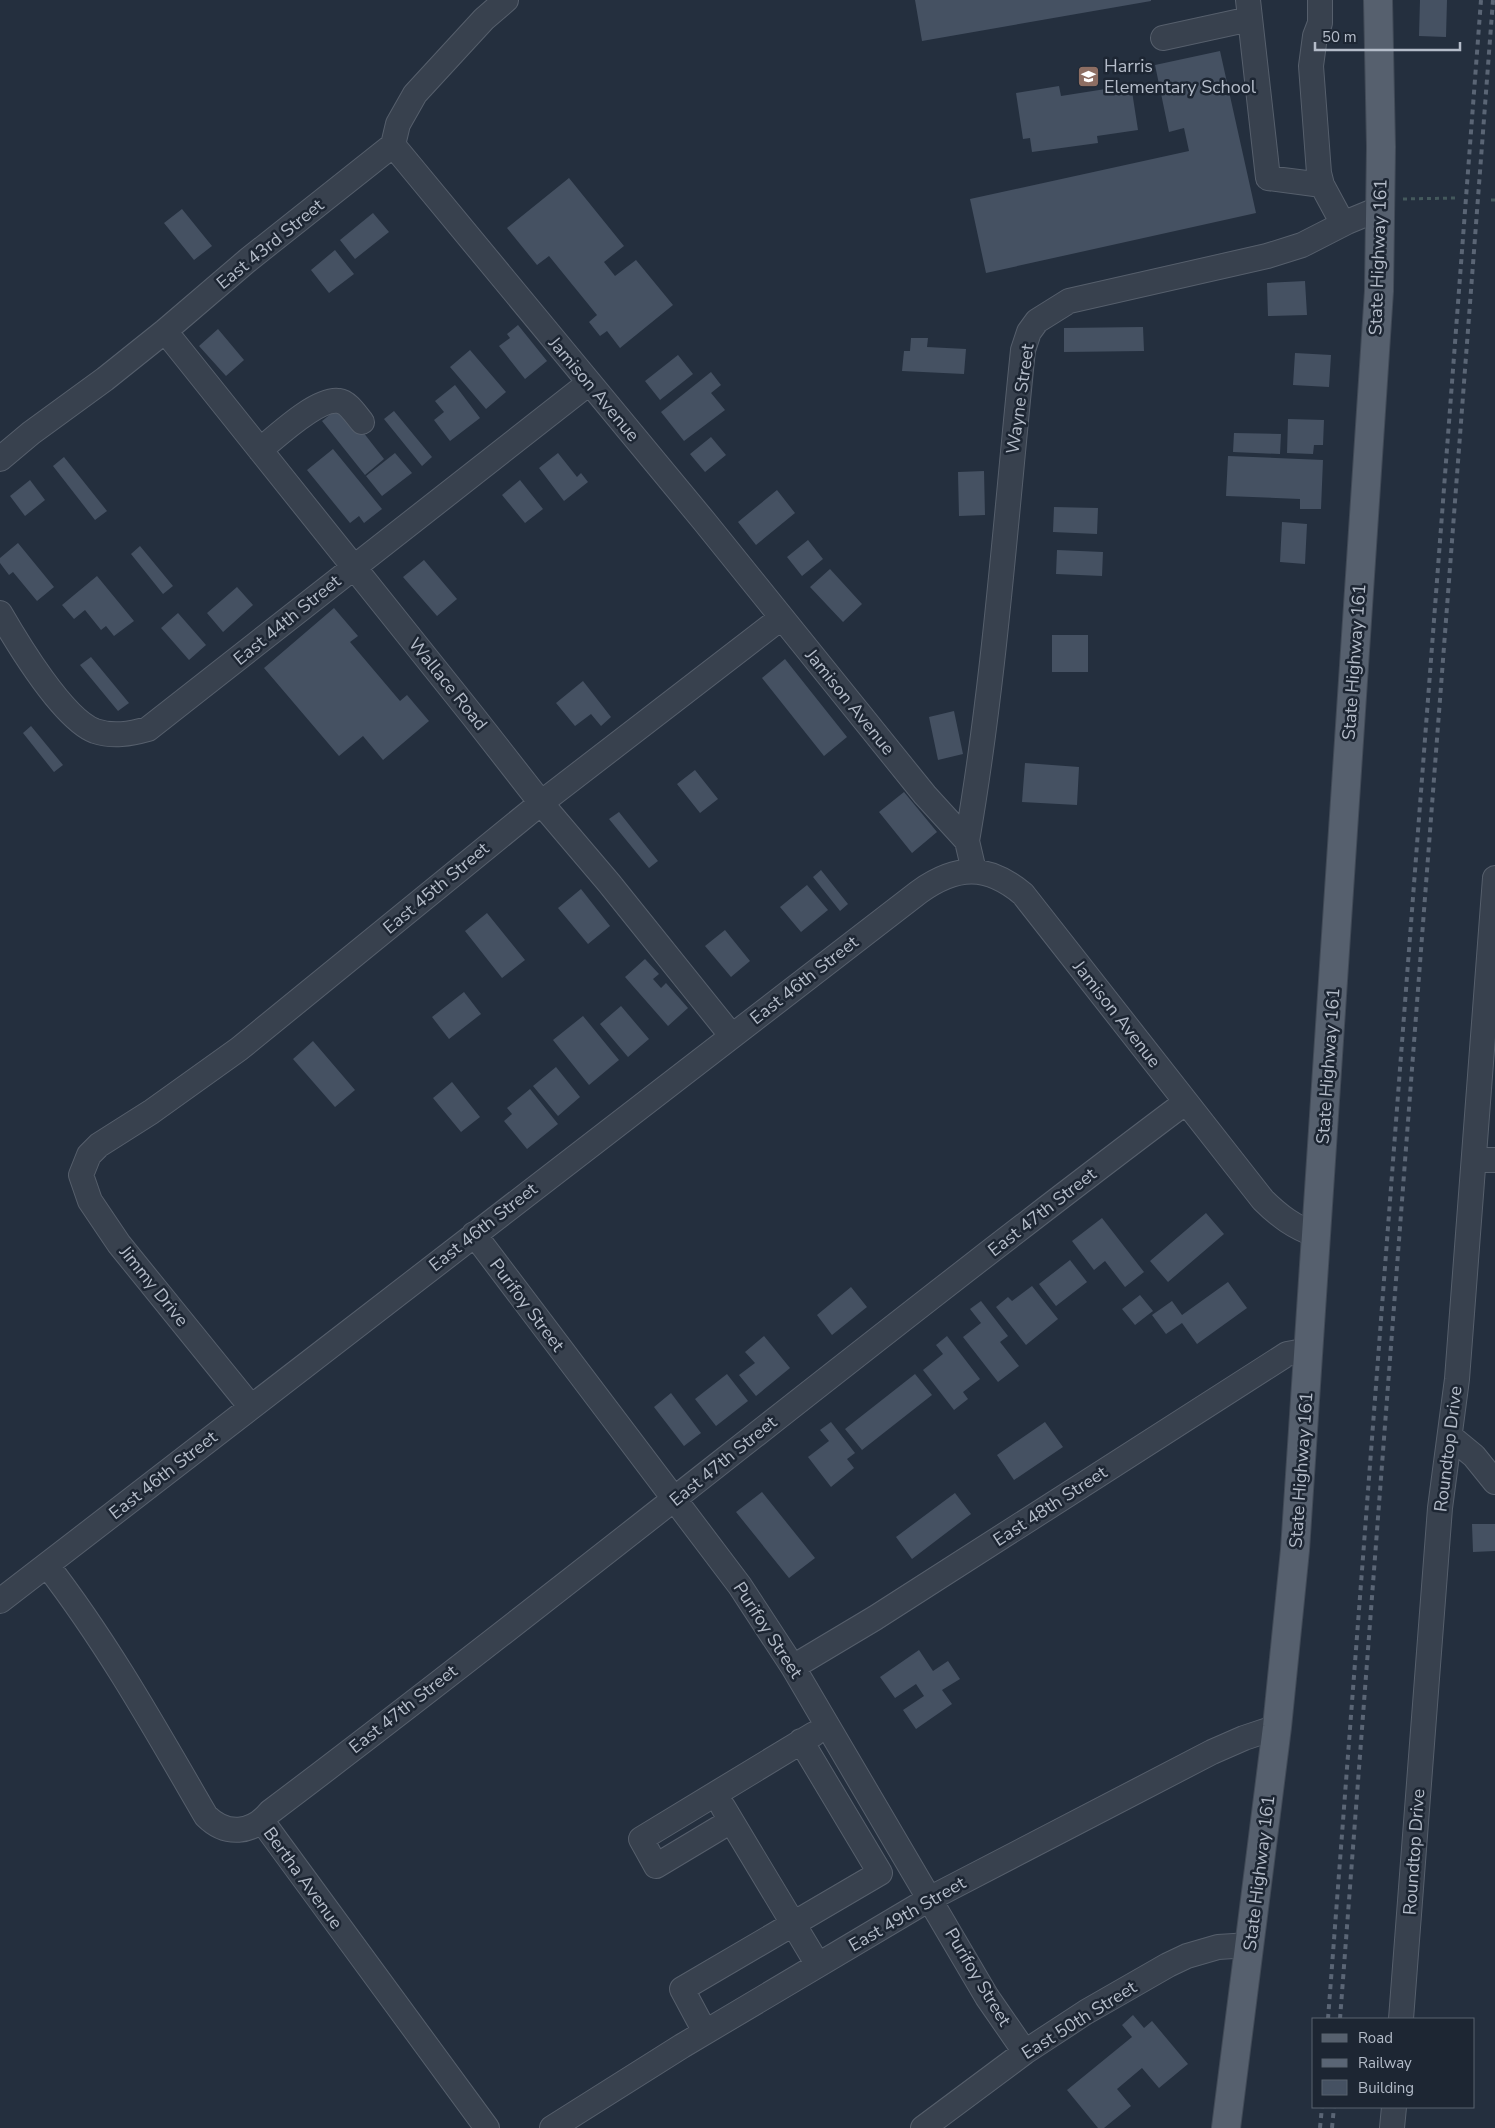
<svg xmlns="http://www.w3.org/2000/svg" width="1495" height="2128" font-family="'Nunito Sans',sans-serif">
<style>
.building{fill:#455162}
.lines{fill:none;stroke-linecap:round;stroke-linejoin:round}
.minor-casing{stroke:#565f6c;stroke-width:26}
.major-casing{stroke:#414a57;stroke-width:30}
.path{stroke:#44595c;stroke-width:3;stroke-dasharray:4 4;stroke-linecap:butt}
.minor{stroke:#38414e;stroke-width:24}
.major{stroke:#56606e;stroke-width:28}
.rail{stroke:#5a6575;stroke-width:4;stroke-dasharray:5 5;stroke-linecap:butt}
.labels{text-anchor:middle;stroke-width:5;stroke-linejoin:round;paint-order:stroke}
.poi-label{font-size:18px;fill:#b4bcc9;stroke:#1d2633;text-anchor:start}
.street-label{font-size:18px;fill:#b4bcc9;stroke:#1d2633}
</style>
<rect width="100%" height="100%" fill="#242f3e"/>
<!-- building -->
<path class="building" d="M915,0h236v1l-229,40z
M1420,0h27l-1,37 -27,-1z
M1220,51l36,162 -270,60 -16,-74 219,-48 -5,-23 -15,4 -14,-67z
M1131,85l7,45 -41,6 1,7 -66,9 -2,-14 -7,1 -7,-46 43,-7 2,10z
M569,178l55,68 -20,16 11,14 21,-16 37,45 -53,43 -13,-17 -7,5 -11,-14 8,-7 -48,-59 -12,9 -30,-37z
M182,209l30,37 -18,14 -30,-37z
M373,213l16,19 -34,27 -15,-19z
M335,250l19,24 -25,19 -18,-23z
M1305,281l2,34 -39,1 -1,-33z
M518,325l29,36 -22,18 -26,-33 11,-8 -3,-4z
M1143,327l1,24 -80,1v-24z
M218,329l26,31 -18,16 -27,-30z
M911,338h17l-1,9 39,2 -2,25 -62,-3 2,-20h6z
M470,350l36,42 -20,17 -36,-42z
M1295,353l36,2 -2,32 -36,-2z
M678,355l15,19 -33,26 -15,-19z
M711,372l10,13 -10,8 14,17 -41,31 -23,-29z
M455,385l25,33 -30,23 -16,-21 10,-8 -9,-11z
M342,405l42,54 -19,16 -43,-54z
M394,411l38,46 -10,9 -38,-47z
M1288,419l36,1 -1,25h-9l-1,9 -26,-1z
M1234,433l47,1 -1,20 -47,-2z
M711,437l15,18 -21,17 -15,-18z
M333,449l49,60 -18,14 -5,-7 -9,7 -43,-53z
M395,453l17,20 -30,23 -16,-20z
M558,453l19,24 4,-4 7,9 -24,19 -25,-33z
M1228,456l95,4 -2,49h-21v-10l-74,-3z
M64,457l43,54 -12,9 -42,-54z
M984,471l1,44 -26,1 -1,-44z
M30,480l15,20 -20,16 -15,-20z
M520,480l23,29 -18,14 -23,-28z
M777,490l18,23 -39,32 -18,-23z
M1054,507l44,1 -1,26 -44,-2z
M1282,522l25,2 -2,40 -25,-2z
M808,540l15,19 -21,17 -15,-19z
M18,543l36,44 -17,14 -24,-29 -4,3 -9,-12v-5z
M140,546l33,40 -10,8 -32,-40z
M1057,550l46,2 -1,24 -46,-2z
M424,560l33,39 -20,17 -34,-39z
M830,569l32,35 -19,18 -33,-35z
M97,576l37,45 -20,15 -8,-10 -5,4 -16,-20 -11,9 -12,-14z
M237,587l16,18 -30,27 -16,-19z
M334,608l24,28 -8,6 50,59 7,-6 22,26 -46,39 -20,-24 -24,20 -75,-88z
M178,613l28,32 -17,15 -28,-32z
M1052,635h36v37h-36z
M91,657l38,46 -11,8 -38,-46z
M785,659l62,78 -23,19 -62,-78z
M583,681l28,36 -10,9 -10,-12 -16,12 -19,-23z
M954,711l9,43 -25,6 -9,-43z
M31,726l32,39 -9,7 -31,-39z
M1025,763l54,4 -2,38 -55,-3z
M695,770l23,29 -18,14 -23,-29z
M904,792l33,40 -25,21 -33,-41z
M619,812l39,49 -9,7 -40,-49z
M821,870l27,34 -8,7 -27,-34z
M807,885l21,25 -27,22 -21,-25z
M581,889l29,37 -22,18 -30,-36z
M487,913l38,47 -23,18 -37,-47z
M725,930l25,31 -19,16 -26,-31z
M645,959l14,15 -6,5 8,9 5,-5 22,25 -20,18 -43,-49z
M464,992l17,22 -32,25 -17,-22z
M621,1006l28,33 -21,18 -28,-33z
M583,1016l36,44 -30,25 -36,-45z
M313,1041l42,49 -20,17 -42,-48z
M556,1067l24,30 -22,19 -25,-30z
M452,1082l28,35 -19,15 -28,-34z
M530,1089l28,35 -31,25 -23,-28 8,-7 -5,-6z
M1206,1213l18,21 -56,48 -18,-21z
M1102,1218l42,54 -19,15 -20,-26 -11,9 -22,-29z
M1070,1260l17,22 -31,24 -17,-22z
M1228,1282l19,26 -50,36 -15,-21 -16,11 -14,-19 20,-14 10,14z
M1032,1286l26,33 -32,26 -30,-38 12,-10 4,4z
M851,1287l16,20 -35,28 -15,-20z
M1140,1295l13,16 -18,14 -13,-16z
M981,1301l27,35 -8,6 19,24 -21,16 -35,-45 18,-14 -11,-14z
M764,1336l26,32 -34,28 -17,-21 16,-12 -10,-11z
M947,1336l33,43 -17,13 5,7 -14,11 -31,-40 20,-16 -7,-9z
M727,1374l21,27 -32,25 -21,-27z
M915,1374l17,21 -70,55 -17,-21z
M671,1393l30,40 -17,13 -30,-39z
M831,1422l24,31 -8,6 7,9 -23,19 -23,-30 21,-16 -9,-11z
M1045,1422l18,25 -49,33 -17,-25z
M762,1492l53,66 -26,20 -53,-66z
M955,1493l16,21 -59,45 -16,-22z
M1472,1524h23v27l-22,1z
M919,1650l14,21 15,-10 12,18 -18,11 10,14 -36,25 -13,-19 21,-14 -8,-12 -21,14 -15,-21z
M1133,2015l11,13 8,-7 36,43 -29,24 -17,-20 -25,21 14,17 -27,22h-6l-31,-38 65,-53 -10,-12z"/>
<g class="lines">
<defs>
<path id="minor" d="M1248,0l20,178 54,7
M1320,0v23l-5,13 -4,30 8,107 3,12 21,39
M1163,38l87,-19
M393,145l311,376 221,274 42,46 7,30
M165,331l308,385 68,87 68,80 122,152
M260,450c16,-13 58,-53 79,-49 9,1 17,14 23,21
M0,459l31,-26 74,-54 60,-48 83,-71 145,-115 5,-21 17,-30 69,-75 22,-19
M0,613c18,31 63,106 95,118 18,6 35,3 53,-2l441,-346
M967,841c28,-162 39,-327 56,-491l6,-18 8,-11 32,-20 198,-45 35,-11 45,-23 34,-14
M1474,1158l21,2
M474,1234l266,352 53,81 194,330 38,55
M251,1407l-132,-163 -29,-43 -9,-26 8,-20 10,-10 52,-33 88,-63 302,-246 240,-185
M1451,1437l23,19 21,26
M47,1565c61,79 109,165 159,251 20,20 46,18 64,-4 309,-233 607,-478 916,-710
M0,1601l919,-709c38,-27 68,-28 104,2l240,306c16,16 31,27 53,35
M793,1667l82,-49 412,-264 22,-4
M723,1807l95,158
M262,1821l225,307
M731,1821l-75,45 -15,-27 173,-105
M1401,2019l39,-511 17,-129 38,-501
M705,2032l-23,-43 198,-116 -79,-132
M552,2128l130,-82 249,-148 281,-146 32,-14 33,-11
M923,2128l102,-76 61,-40 82,-47 19,-9 31,-9 32,-2
M1392,2128l2,-21"/>
<path id="major" d="M1226,2128l51,-401 18,-177 84,-1259 2,-144 -3,-147"/>
</defs>
<!-- minor casing -->
<use href="#minor" class="minor-casing"/>
<!-- major casing -->
<use href="#major" class="major-casing"/>
<!-- path -->
<path class="path" d="M1403,199l52,-1
M1491,200h4"/>
<!-- minor -->
<use href="#minor" class="minor"/>
<!-- major -->
<use href="#major" class="major"/>
<!-- rail -->
<path class="rail" d="M1328,2019l153,-2019
M1340,2019l153,-2019
M1320,2128l2,-21
M1332,2128l2,-21"/>
</g>
<!-- icons -->
<defs>
<symbol id="school-square" viewBox="-11 -11 22 22"><rect x="-9" y="-9" width="18" height="18" rx="4" fill="#8d6e63" stroke="#1d2633"/><path d="M0-5L7-2L0 1L-7-2ZM-4 1L0 2.5L4 1V4Q0 6-4 4Z" fill="#fff"/></symbol>
</defs>
<g fill-rule="evenodd">
<use href="#school-square" x="1076" y="64" width="25" height="25"/>
</g>
<g class="labels">
<!-- poi labels -->
<g class="poi-label">
<text x="1104" y="72">Harris<tspan x="1104" dy="21">Elementary School</tspan></text>
</g>
<!-- street labels -->
<g class="street-label">
<text transform="translate(270 244) rotate(-39)" y="6">East 43rd Street</text>
<text transform="translate(1378 257) rotate(-88)" y="6">State Highway 161</text>
<text transform="translate(594 389) rotate(50)" y="6">Jamison Avenue</text>
<text transform="translate(1020 399) rotate(-82)" y="6">Wayne Street</text>
<text transform="translate(287 620) rotate(-39)" y="6">East 44th Street</text>
<text transform="translate(1354 662) rotate(-86)" y="6">State Highway 161</text>
<text transform="translate(448 684) rotate(51)" y="6">Wallace Road</text>
<text transform="translate(850 702) rotate(51)" y="6">Jamison Avenue</text>
<text transform="translate(436 888) rotate(-40)" y="6">East 45th Street</text>
<text transform="translate(804 980) rotate(-38)" y="6">East 46th Street</text>
<text transform="translate(1117 1014) rotate(52)" y="6">Jamison Avenue</text>
<text transform="translate(1328 1066) rotate(-86)" y="6">State Highway 161</text>
<text transform="translate(1042 1212) rotate(-38)" y="6">East 47th Street</text>
<text transform="translate(483 1227) rotate(-38)" y="6">East 46th Street</text>
<text transform="translate(154 1286) rotate(51)" y="6">Jimmy Drive</text>
<text transform="translate(527 1305) rotate(53)" y="6">Purifoy Street</text>
<text transform="translate(1448 1449) rotate(-83)" y="6">Roundtop Drive</text>
<text transform="translate(723 1461) rotate(-39)" y="6">East 47th Street</text>
<text transform="translate(1301 1470) rotate(-86)" y="6">State Highway 161</text>
<text transform="translate(163 1475) rotate(-38)" y="6">East 46th Street</text>
<text transform="translate(1050 1506) rotate(-33)" y="6">East 48th Street</text>
<text transform="translate(768 1630) rotate(57)" y="6">Purifoy Street</text>
<text transform="translate(403 1709) rotate(-38)" y="6">East 47th Street</text>
<text transform="translate(1414 1852) rotate(-86)" y="6">Roundtop Drive</text>
<text transform="translate(1259 1873) rotate(-83)" y="6">State Highway 161</text>
<text transform="translate(303 1878) rotate(54)" y="6">Bertha Avenue</text>
<text transform="translate(907 1914) rotate(-30)" y="6">East 49th Street</text>
<text transform="translate(978 1977) rotate(59)" y="6">Purifoy Street</text>
<text transform="translate(1079 2020) rotate(-32)" y="6">East 50th Street</text>
</g>
</g>
<!-- legend -->
<rect x="1312" y="2018" width="162" height="90" fill="#1d2633" stroke="#59626f"/>
<rect x="1322" y="2034" width="25" height="8" fill="#56606e" stroke="#59626f"/>
<text x="1358" y="2043" font-size="15" fill="#b4bcc9">Road</text>
<rect x="1322" y="2059" width="25" height="8" fill="#5a6575" stroke="#59626f"/>
<text x="1358" y="2068" font-size="15" fill="#b4bcc9">Railway</text>
<rect x="1322" y="2080" width="25" height="15" fill="#455162" stroke="#59626f"/>
<text x="1358" y="2093" font-size="15" fill="#b4bcc9">Building</text>
<!-- scale -->
<path d="M1315 42v8h145v-8" fill="none" stroke="#b4bcc9" stroke-width="2.5"/>
<text x="1322" y="42" font-size="15" fill="#b4bcc9" stroke="#1d2633" stroke-width="4" paint-order="stroke">50 m</text>
</svg>
